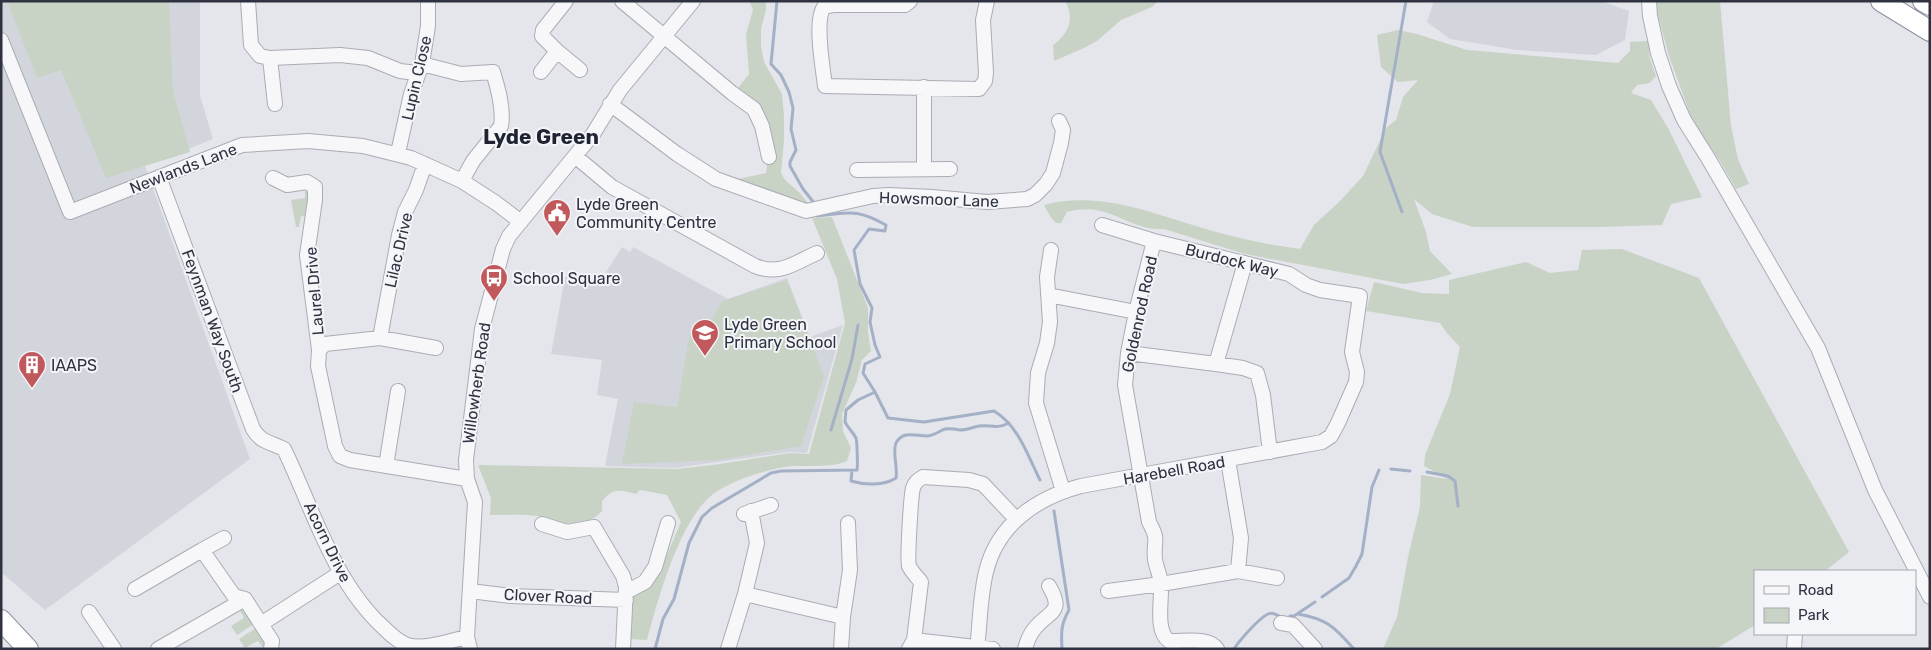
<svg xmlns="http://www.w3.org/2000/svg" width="1931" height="650" font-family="Rubik,sans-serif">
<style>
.built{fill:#d3d5dc}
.green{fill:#c8d3c6}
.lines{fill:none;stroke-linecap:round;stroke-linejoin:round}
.stream{stroke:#a4b0c6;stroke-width:3}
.minor-casing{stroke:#aaacb5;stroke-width:16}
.highway-casing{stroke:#8d92a0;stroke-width:22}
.minor{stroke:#f7f7f9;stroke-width:14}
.highway{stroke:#fff;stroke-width:20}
.labels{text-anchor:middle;stroke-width:4;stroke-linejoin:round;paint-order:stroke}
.street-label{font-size:16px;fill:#2e3241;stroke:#f4f5f8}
.poi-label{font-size:16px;fill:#2e3241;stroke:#f4f5f8;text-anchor:start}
.district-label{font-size:21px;font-weight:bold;fill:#1f2332;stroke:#f4f5f8}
</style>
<rect width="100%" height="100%" fill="#e4e6eb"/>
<!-- built -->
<path class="built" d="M1,1h199v95l13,43 -30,12 -39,12 106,296 -205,151 -44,-38z
M1434,1h167l28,10 -4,29 -29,15 -79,-5 -67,-11 -23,-17z
M622,247l8,5 3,-5 95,52 59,-21 23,59 33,-12 -36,128 -18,-1 -114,16 -70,-2 13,-67 -21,-4 5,-35 -51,-6 14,-77 35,5z"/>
<!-- green -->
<path class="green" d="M7,1h162l4,91 17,60 -84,26 -45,-108 -24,8z
M749,1h17v9l-5,19v17l3,16 18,32 2,22v24l-3,33 4,7 15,13 11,14 -73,-28 28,-6c3,-8 -2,-54 -6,-63 -5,-9 -14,-16 -22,-22l11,-14 -3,-40 7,-24z
M1065,1h93l-6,6 -31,13 -24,21 -11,6 -32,14 -1,-16c16,-11 22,-27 12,-44z
M1656,1h64l11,125 7,33 11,25 -13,5 -16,-28 -26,-36 -25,-69 -12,-44z
M1398,30l19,4 50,16 151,13 12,-12v-9l18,-1 2,18 6,17 -6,7 -13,2 -6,8 20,7 17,28 34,69 -31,7 -9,21 -59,2h-130l-41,-13 -18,-15 12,33 4,19 22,23 -22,6 -27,4 -158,-30 -81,-25c-35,3 -55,-29 -97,-17l-6,11h-5l-6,-7 -6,-11c64,-17 124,16 184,30 23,6 48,11 72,14l14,-24 25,-23 24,-26 23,-48 10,-8 7,-23 15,-17 -20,2 -17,-15 -4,-32z
M305,190l4,3 -1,24 -7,-1 -2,11h-3l-5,-27 14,-2z
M832,217l36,91v24l3,19 -9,9 -6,23 -14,31 1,17 8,17 -4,13c-21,9 -46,2 -68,7 -22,5 -49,13 -67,27 -33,27 -54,104 -65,145l-18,-1 1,-37 5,-7 17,-10 8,-14 21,-49 -14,-27 -27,-5 -4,4c-15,-4 -23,-7 -34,7v10c-13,13 -29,19 -46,13 -7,-2 -12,-7 -18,-8 -16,-2 -32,-1 -48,-1l1,-17 -13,-33 199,4 43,-5 70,-11 19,1 36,-131 -8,-44 -25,-61z
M1622,249l77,29 150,274 -24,19h-70v54l-39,24h-333l14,-32 11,-60 12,-50 1,-32 26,4 -23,-13 1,-11 25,-61 10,-47 -13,-14 -7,-10 -74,-12 8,-29 48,11 27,1v-14l77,-18 24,11 28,-3 4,-20z
M787,280l37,96 -23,70 -83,14 -96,4 12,-62 43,5 12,-69 5,-13 11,6 17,-30z
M242,609l3,1 9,14 -17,11 -6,-9 13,-8 -4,-7z
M256,628l9,15 -3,4 -4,-6 -13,7 -6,-9z"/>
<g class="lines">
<!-- stream -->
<path class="stream" d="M777,1l-6,63 10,11 8,17 4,16 -2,21 5,21 -6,12v4l13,23 12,15
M1402,212l-22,-60 26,-151
M875,392l13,26 36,4 70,-11c24,14 34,45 46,69
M831,430l21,-71 6,-34
M1391,469l19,2
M852,470l-1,11c13,4 33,5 45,-3 2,-11 -4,-26 0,-35 7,-13 20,-7 31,-7 7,0 12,-5 18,-7 5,-1 10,0 15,1 7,0 13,-3 19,-4 12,-2 16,4 30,-3
M1427,472l21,4 7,5 3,25
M1054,511l15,99c-8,14 -8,22 -7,39
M1322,597l27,-19 7,-12 6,-12 10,-67 7,-17
M1298,614c30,5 37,14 56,35
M1290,616h4l21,-14
M655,649l8,-30 11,-20 15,-56 13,-26 10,-9 59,-35 10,-2 76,-1c1,-3 0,-30 -1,-32 -3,-6 -8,-10 -11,-16l1,-12 12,-10 17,-8 -12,-19 2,-9 15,-7 -5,-12 -5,-23 2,-14 -12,-24 -6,-34 15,-21 16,2 1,-6c-31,-17 -36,-12 -69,-9v-4
M1234,649c5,-8 25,-31 34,-35 4,-2 7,0 11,2"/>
<defs>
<path id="minor" d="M248,1l3,44 9,11 10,2 70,-3 28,3 32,13 17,2
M566,1l-23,29 -1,6 15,15 23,19
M622,1l110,92 22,16 8,17 7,31
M910,1l-5,4h-71l-10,2c-10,13 -1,62 1,79l154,3 6,-8 1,-8 -3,-53 4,-19
M1649,1l1,15 8,37 11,33 15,34 24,38 110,190 57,142 55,107
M1,40l69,172 172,-67 66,-4 55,5 48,12 51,23 34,22 25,19
M270,58l5,46
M422,64l39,10 32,-2c5,16 11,37 8,54l-28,35 -11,20
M541,72l16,-21
M924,87v82
M610,104l67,50 39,25 90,32 67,-15 16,-1 43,2 55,5 40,-3 8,-4 11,-11 7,-11 8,-30 2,-13 -4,-9
M398,153l13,-59 11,-30 6,-38v-25
M575,156l37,31 143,79c25,10 39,-3 62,-13
M857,170l93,-1
M159,177l94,252c8,14 18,13 31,20 29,60 49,132 99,178 7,7 14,14 24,18 18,5 42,-4 60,-8
M273,178l14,7 20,-3 8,5v13l-8,55 12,95
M1154,241l-18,71 -8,41 -3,32 24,137c11,20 4,18 6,37 1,9 6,17 6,26 1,16 -6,46 8,56 14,1 40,-5 48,8
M1051,250l-4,27 3,45 -3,21 -9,30 -2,30 27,88
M1048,295l88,17
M380,338l19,-103 6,-23 11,-22 9,-26
M436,348l-56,-10 -55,6 -6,6 -1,16 17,80 5,10 10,4 117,19
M1128,353l88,11 27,4 14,5 6,22 7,57
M1216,364l29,-101
M1228,460l13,78 -3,33
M386,466l12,-75
M744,514l27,-9
M542,524l25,8 27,-5 29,49 3,11 -3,62
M202,550l22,-12
M135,589l67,-39 32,46 11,3 16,25
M470,591l41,5 115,4
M1108,591l53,-7 77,-13 39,7
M626,592l19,-10 10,-15 13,-44
M745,594l98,23
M89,612l25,37
M1281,623l12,2 22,24
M914,640l7,-58c-4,-5 -10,-11 -12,-16 -2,-7 2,-71 4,-78 2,-6 5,-8 10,-11l46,3 14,4 33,35
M158,649l87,-50
M271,649l1,-8 -11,-17 79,-51
M470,649l-3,-12 8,-135 -8,-23 -1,-19 16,-131 21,-80 6,-13 84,-102 27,-44 73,-89
M728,649l17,-55 12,-51 -6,-32
M841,649l2,-32 7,-47 -2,-47
M909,649l5,-9 79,9
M977,649c3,-25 3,-53 9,-77 11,-47 50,-74 95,-86l241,-44 9,-6 7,-13 18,-41 1,-10 -5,-20 8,-56 -40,-6 -14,-5 -17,-11 -135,-33 -52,-16
M1025,649c2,-8 5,-15 10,-21 14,-17 30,-15 14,-42
M1794,649l1,-15"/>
<path id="highway" d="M1881,1l49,30
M1923,1l7,4
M1,620l27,29"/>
</defs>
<!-- minor casing -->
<use href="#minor" class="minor-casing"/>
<!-- highway casing -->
<use href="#highway" class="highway-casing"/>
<!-- minor -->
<use href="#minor" class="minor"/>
<!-- highway -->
<use href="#highway" class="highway"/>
</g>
<!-- icons -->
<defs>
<symbol id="civic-pin" viewBox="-11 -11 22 30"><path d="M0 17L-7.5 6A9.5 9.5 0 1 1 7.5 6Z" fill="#c1585b" stroke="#f4f5f8"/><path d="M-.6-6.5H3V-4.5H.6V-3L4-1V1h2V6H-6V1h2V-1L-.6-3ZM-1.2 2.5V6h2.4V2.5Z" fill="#fff"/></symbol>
<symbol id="bus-pin" viewBox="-11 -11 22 30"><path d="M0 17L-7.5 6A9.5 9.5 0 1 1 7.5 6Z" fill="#c1585b" stroke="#f4f5f8"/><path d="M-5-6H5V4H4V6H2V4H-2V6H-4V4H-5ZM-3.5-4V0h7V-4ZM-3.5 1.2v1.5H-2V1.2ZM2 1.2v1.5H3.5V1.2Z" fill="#fff"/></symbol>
<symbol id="school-pin" viewBox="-11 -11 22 30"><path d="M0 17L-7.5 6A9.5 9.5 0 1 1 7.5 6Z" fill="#c1585b" stroke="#f4f5f8"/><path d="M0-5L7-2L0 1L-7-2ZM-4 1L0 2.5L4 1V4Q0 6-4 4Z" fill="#fff"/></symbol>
<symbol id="building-pin" viewBox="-11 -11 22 30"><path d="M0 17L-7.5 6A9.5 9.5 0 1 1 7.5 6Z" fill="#c1585b" stroke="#f4f5f8"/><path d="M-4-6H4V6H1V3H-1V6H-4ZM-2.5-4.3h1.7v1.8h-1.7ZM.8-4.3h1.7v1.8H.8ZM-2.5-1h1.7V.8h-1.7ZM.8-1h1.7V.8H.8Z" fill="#fff"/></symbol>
</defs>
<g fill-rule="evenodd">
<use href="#civic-pin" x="541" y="197" width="32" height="43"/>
<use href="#bus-pin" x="478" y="262" width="32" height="43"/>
<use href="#school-pin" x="689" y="317" width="32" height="43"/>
<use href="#building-pin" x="16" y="349" width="32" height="43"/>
</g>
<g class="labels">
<!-- street labels -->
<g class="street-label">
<text transform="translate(416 78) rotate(-77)" y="6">Lupin Close</text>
<text transform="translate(183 168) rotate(-21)" y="6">Newlands Lane</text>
<text transform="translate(939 199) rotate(2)" y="6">Howsmoor Lane</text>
<text transform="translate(398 250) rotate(-77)" y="6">Lilac Drive</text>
<text transform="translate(1232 260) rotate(14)" y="6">Burdock Way</text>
<text transform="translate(314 291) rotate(-95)" y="6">Laurel Drive</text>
<text transform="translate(1139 314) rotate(-78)" y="6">Goldenrod Road</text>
<text transform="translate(213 321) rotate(70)" y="6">Feynman Way South</text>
<text transform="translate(476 383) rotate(-82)" y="6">Willowherb Road</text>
<text transform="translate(1174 470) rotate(-10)" y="6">Harebell Road</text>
<text transform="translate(328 542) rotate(64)" y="6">Acorn Drive</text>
<text transform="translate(548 596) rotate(3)" y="6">Clover Road</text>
</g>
<!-- poi labels -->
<g class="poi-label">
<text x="576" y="210">Lyde Green<tspan x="576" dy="18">Community Centre</tspan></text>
<text x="513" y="284">School Square</text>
<text x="724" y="330">Lyde Green<tspan x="724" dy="18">Primary School</tspan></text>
<text x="51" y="371">IAAPS</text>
</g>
<!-- district labels -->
<g class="district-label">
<text x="541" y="144">Lyde Green</text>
</g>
</g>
<!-- border -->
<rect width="1931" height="650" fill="none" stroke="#2e3241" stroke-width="5"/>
<!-- legend -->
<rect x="1754" y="570" width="162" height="65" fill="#f4f5f8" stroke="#a5a7af"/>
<rect x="1764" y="586" width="25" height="8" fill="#f7f7f9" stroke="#a5a7af"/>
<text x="1798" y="595" font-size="15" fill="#2e3241">Road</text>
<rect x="1764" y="608" width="25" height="15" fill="#c8d3c6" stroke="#a5a7af"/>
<text x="1798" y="620" font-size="15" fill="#2e3241">Park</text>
</svg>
